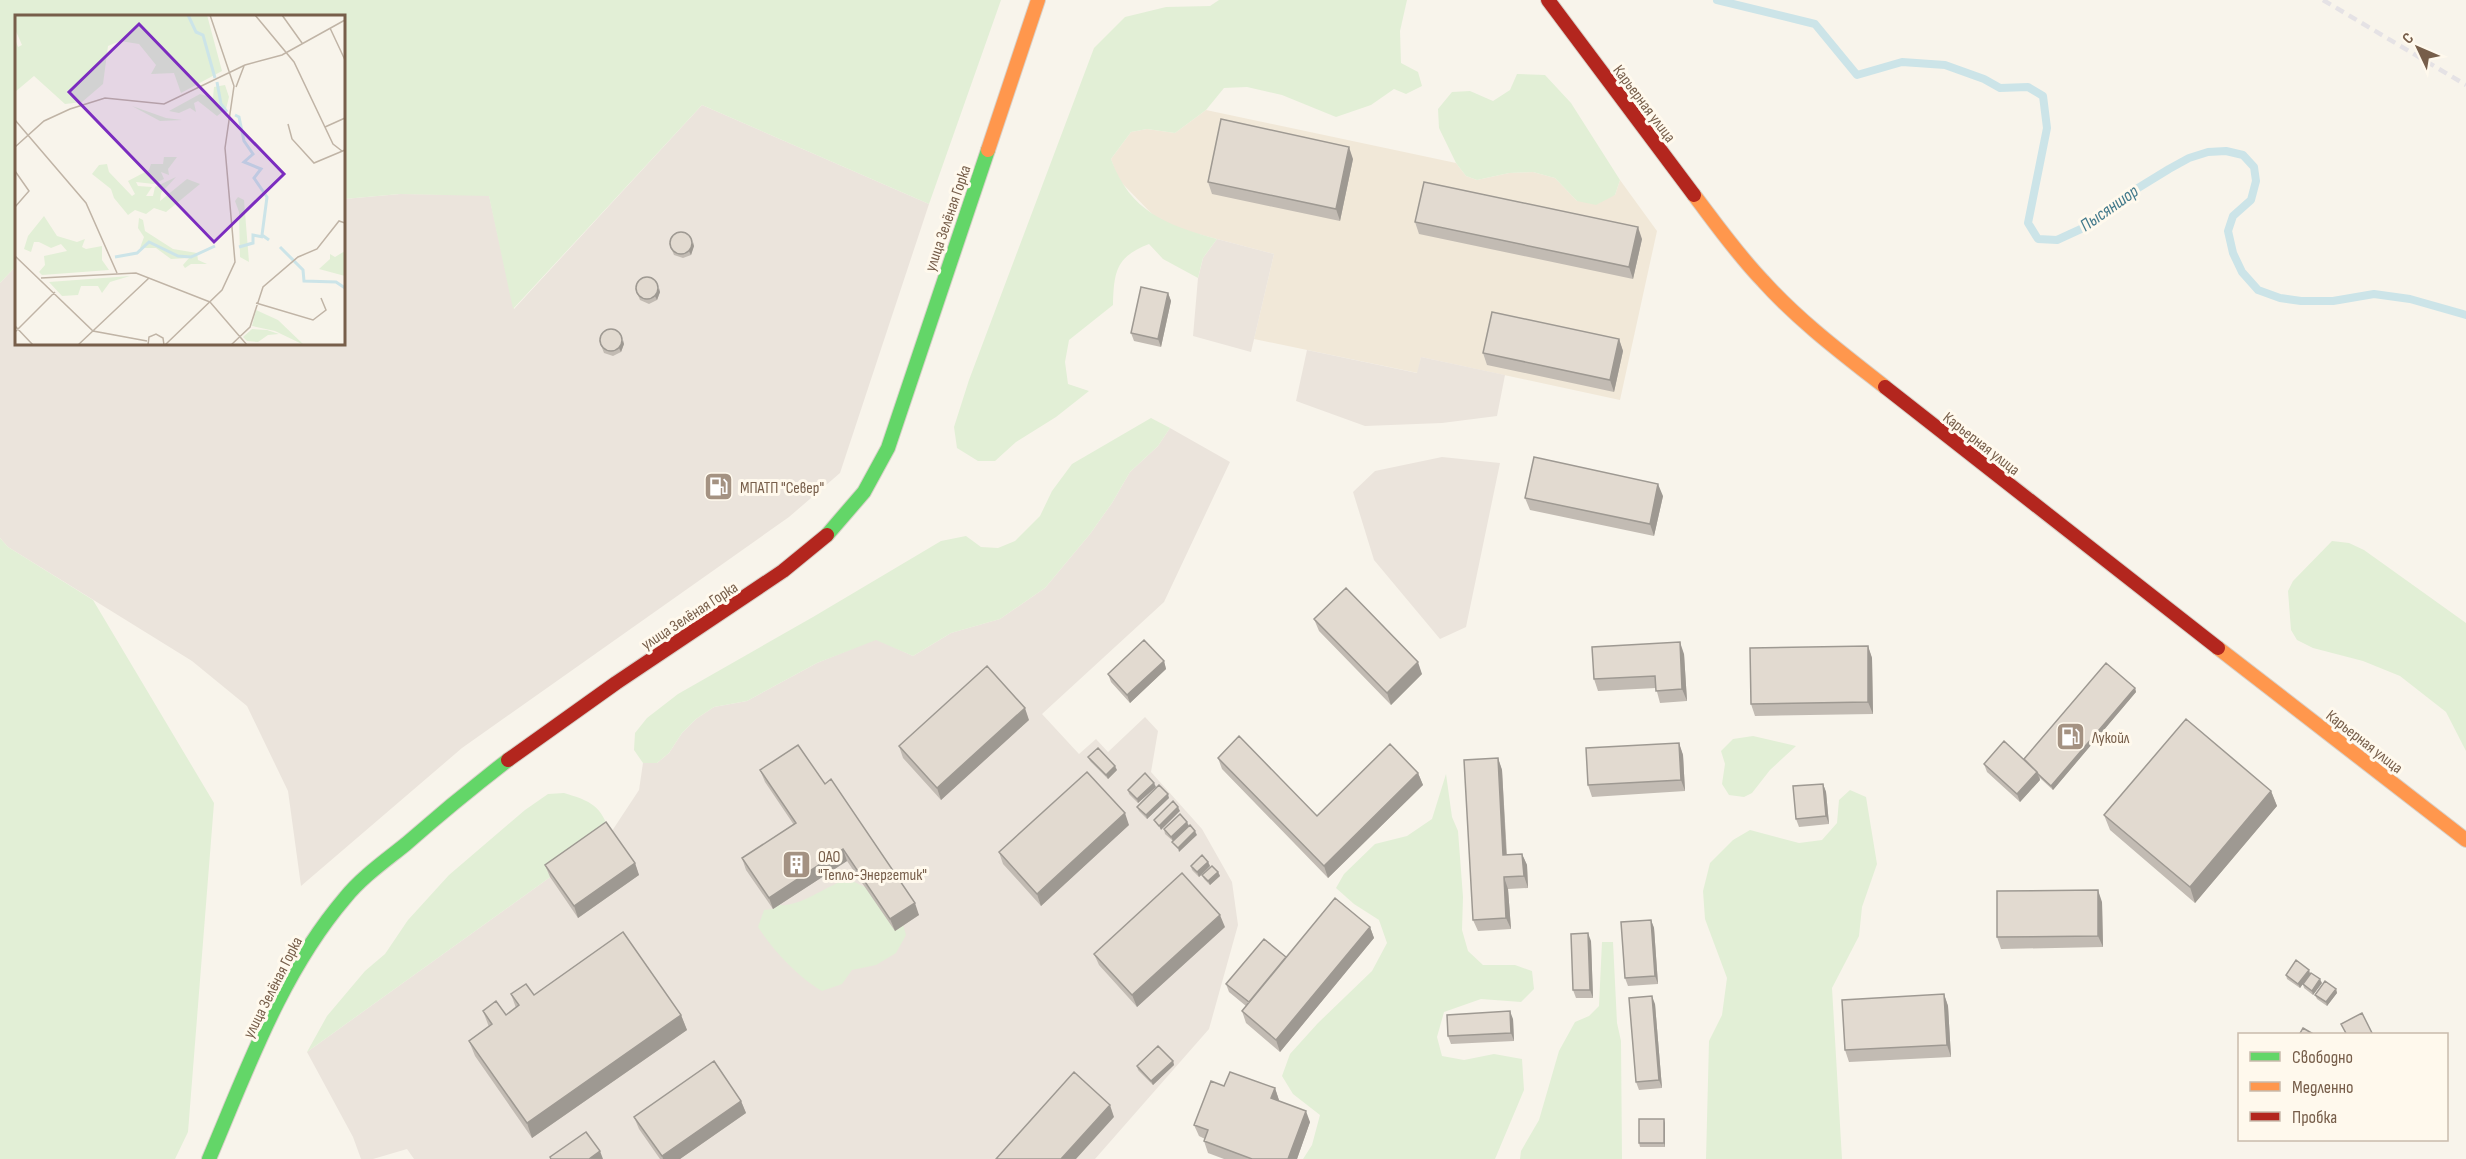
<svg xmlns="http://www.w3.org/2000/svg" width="2466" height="1159" font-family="'Sofia Sans Condensed',sans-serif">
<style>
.residential{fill:#f1e8d8}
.industrial{fill:#ebe4dc}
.green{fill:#e2efd6}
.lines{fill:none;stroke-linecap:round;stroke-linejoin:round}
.stream{stroke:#cce4e8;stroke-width:8}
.fast-casing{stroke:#d8d1c9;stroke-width:16}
.slow-casing{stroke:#d8d1c9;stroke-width:16}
.jam-casing{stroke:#d8d1c9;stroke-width:16}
.fast{stroke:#63d668;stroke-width:14}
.slow{stroke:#ff974d;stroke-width:14}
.jam{stroke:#b3261e;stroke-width:14}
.rail{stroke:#e5e2e5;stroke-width:4.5;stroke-dasharray:9 6;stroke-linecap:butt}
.wall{fill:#c2bbb3}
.shaded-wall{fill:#9e9992}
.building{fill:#e2dad0;stroke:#9e9992;stroke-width:1.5}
.labels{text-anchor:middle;stroke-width:6;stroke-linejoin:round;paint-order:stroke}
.street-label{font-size:16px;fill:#775e4a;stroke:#fff9ed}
.poi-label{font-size:16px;fill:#775e4a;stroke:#fff9ed;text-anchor:start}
.water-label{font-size:18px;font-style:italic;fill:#42798b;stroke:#fff9ed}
.inset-river{fill:none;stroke:#cce4e8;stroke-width:3}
.inset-road{fill:none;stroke:#c0b4a6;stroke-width:1.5}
.view{fill:#7b2cbf;fill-opacity:0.15;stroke:#7b2cbf;stroke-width:3}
.inset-edge{fill:none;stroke:#775e4a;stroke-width:3}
</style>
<rect width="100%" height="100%" fill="#f8f4eb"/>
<!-- residential -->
<path class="residential" d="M1206,110l250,53 10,13 11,4 32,-7 24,-1 22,6 22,23 38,-6 5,-15 37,51 -37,169 -199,-43 -3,16 -164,-34 20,-85 -95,-25 -24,-12 -37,-38 -7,-20 20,-27 16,-3 28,4z"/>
<!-- industrial -->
<path class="industrial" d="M702,105l227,99 -89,269 -51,44 -327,231 -161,138 -13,-95 -41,-85 -55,-45 -184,-114 -8,-9v-255l16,-17v78h328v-145l56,-5 89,1 25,114z
M1217,239l57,15 -23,98 -58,-16 5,-58 5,-20z
M1307,350l110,23 4,-16 84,18 -8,41 -55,7 -77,3 -69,-25z
M1170,428l60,34 -66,140 -122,112 37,40 17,-15 12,13 37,-35 13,14 -7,41 51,57 30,53 6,43 -29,104 -114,130h-681l-7,-10 -34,10h-12l-8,-22 -46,-85 303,-218 29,-44 4,-27h14l12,-10 13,-20 14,-14 18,-12 33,-6 70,-38 59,-24 37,17 38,-23 49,-14 45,-31 45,-54 22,-31 18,-31 28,-26z
M1442,457l58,6 -34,164 -26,12 -66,-79 -21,-68 22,-21z"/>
<!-- green -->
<path class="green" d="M0,0h1001l-72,204 -227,-99 -189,204 -24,-113 -89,-2 -56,5v-183h-328v250l-16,17z
M1219,0h188l-7,31 1,32 17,9 4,14 -16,8 -12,-5 -23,16 -35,12 -54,-22 -35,-8 -23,1 -18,22 -31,23 -28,-4 -16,3 -20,27c19,53 56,66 106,80l-14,19 -5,20 -35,-19 -14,-15c-33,13 -35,27 -36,61l-44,35 -4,22 3,22 21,7 -33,26 -40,25 -21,19h-17l-21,-13 -3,-21 15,-47 125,-332 31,-31 41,-10 44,-1z
M1517,74l28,1 26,28 49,77 -5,15 -19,10 -19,-4 -22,-23 -22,-6 -24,1 -32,7 -11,-4 -10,-13 -17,-35 -1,-19 14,-17 18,-1 23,10 17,-11z
M1151,418l19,10 -12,18 -28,26 -18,31 -22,31 -45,54 -45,31 -49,14 -38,23 -37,-16 -59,23 -70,38 -33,6 -18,12 -14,14 -13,20 -12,10h-14l-9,-13 1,-17 12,-15 31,-24 135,-77 128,-76 25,-5 15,11 17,1 17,-7 25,-25 12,-25 20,-27z
M0,538l8,9 85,53 121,203 -26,329 -13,27h-175z
M2332,541l17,2 15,7 102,73v128l-20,-39 -46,-36 -37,-15 -50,-13 -16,-8 -6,-10 -3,-39 5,-10z
M1753,736l43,10 -26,24 -18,23 -8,4 -15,-2 -7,-11 3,-20 -4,-13 12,-12z
M1446,774l6,43 6,14 5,66 -1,33 6,21 15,14h32l17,6 2,18 -13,13 -40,-3 -37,13 -7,25 5,19 22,4 30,-6 28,5 2,31 -29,69h-192l9,-14 8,-30 -27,-21 -11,-18 8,-22 28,-31 54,-52 15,-28 -8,-23 -25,-16 -18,-16 8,-14 31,-30 32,-8 25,-17z
M1850,790l16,7 11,67 -15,43 -3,29 -27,52 10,171h-136l3,-118 13,-26 5,-37 -22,-59 -2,-28 7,-28 23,-23 17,-10 49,13 23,-3 15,-17 2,-23z
M564,793c27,8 38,13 46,41l-303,218 20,-36 38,-45 20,-17 23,-34 41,-45 76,-65 23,-16z
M848,879l21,10 31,25 6,21 -10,18 -20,12 -24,5 -10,14 -20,7c-24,-14 -49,-41 -64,-64l6,-17 9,-1 6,-4c22,2 46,-19 69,-26z
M1602,942h11l4,81 4,18 1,118h-102l1,-8 18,-31 20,-69 16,-29 14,-6 10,-10z"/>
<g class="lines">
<!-- stream -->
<path class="stream" d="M1717,0l98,24 42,51 45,-13 43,3 39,14 16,9 28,-1 15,9 4,32 -19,95 10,16 19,1 37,-17 31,-27 44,-27 20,-11 19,-6 18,-1 17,4 11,12 2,14 -5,19 -18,16 -5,15 5,22 9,19 16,18 22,8 21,3h32l41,-7 36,5 56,16"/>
<defs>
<path id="fast" d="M827,535l37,-43 24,-44 100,-298
M209,1159c38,-89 72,-186 136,-261 17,-21 40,-37 61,-54 33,-29 67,-57 102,-84"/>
<path id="slow" d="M988,150l50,-150
M1694,195c22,29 43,59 69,86 36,40 80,73 122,106
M2218,648l248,192"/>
<path id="jam" d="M1548,0l146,195
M1885,387l333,261
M508,760l108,-77 167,-112 44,-36"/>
</defs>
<!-- fast casing -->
<use href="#fast" class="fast-casing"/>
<!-- slow casing -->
<use href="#slow" class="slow-casing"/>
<!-- jam casing -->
<use href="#jam" class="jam-casing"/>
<!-- fast -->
<use href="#fast" class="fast"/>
<!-- slow -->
<use href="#slow" class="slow"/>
<!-- jam -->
<use href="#jam" class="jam"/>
<!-- rail -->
<path class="rail" d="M2323,0l143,85"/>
</g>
<!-- wall -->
<path class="wall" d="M1353,159l-13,62 -128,-27 -4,-12z
M1415,222l227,17 -9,40 -214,-45z
M669,243l25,3 -3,9 -8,3 -9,-3z
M635,288l25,4 -3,8 -8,4 -9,-4z
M1168,293l3,8 -10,46 -27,-6 -3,-8z
M1619,339l4,12 -9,41 -127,-27 -4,-12z
M599,340l25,4 -3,8 -8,4 -9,-3z
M1663,496l-9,40 -124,-26 -5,-12z
M1314,619l108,55 -31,31 -72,-74z
M1868,646l4,12 1,56 -118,2 -4,-12z
M1684,654l3,47 -27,2 -4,-15 -58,3 -4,-12z
M1164,661l2,8 -36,34 -19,-21 -3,-8z
M2135,688l1,4 -83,98 -13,-12v2l-20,22 -33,-30 -3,-8 40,-5z
M1029,720l-88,80 -38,-42 -4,-12z
M1679,743l4,12 2,36 -93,6 -4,-12z
M1088,757l29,13 -9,9 -18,-18z
M1218,758l99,58 101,-43 5,12 -95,93 -106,-109z
M1498,758l4,12 5,85 15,-1 5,11 1,23 -20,1 3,40 -33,2 -5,-11z
M760,770l65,14 94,131 -24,16 -48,-70 -74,48 -27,-39 -4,-12 52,-33 -29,-43z
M1823,784l3,8 3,32 -30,3 -3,-8z
M1156,787l-18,16 -9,-9 -1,-4z
M2271,791l6,15 -82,97 -85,-73 -6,-15z
M1169,798l-22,21 -8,-8 -2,-4z
M1180,814l-7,27 -8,-7 -1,-5z
M1129,825l-88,81 -38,-42 -4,-12z
M1208,862l2,4 -11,11 -7,-7 -1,-4z
M635,863l4,12 -61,43 -28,-41 -5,-12z
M1218,872l2,4 -10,9 -6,-6 -2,-4z
M2102,902l1,45 -102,2 -4,-12z
M1651,920l3,8 4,56 -30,2 -3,-8z
M1225,927l-88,80 -38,-42 -5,-11z
M1370,927l4,11 -94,114 -34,-29 -4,-12 4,-5 -17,-14 -3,-8 60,-27z
M1591,941l2,57h-17l-3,-8z
M2309,970l1,4 -10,14 -13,-9 -1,-4z
M2322,983l-9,12 -9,-7 -1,-4z
M2336,989l1,4 -10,13 -10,-7 -2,-4z
M511,994l23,1 147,20 6,15 -155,108 -57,-82 -6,-15 20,-14 -6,-16 23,4 10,-7z
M1944,994l4,12 3,51 -102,5 -4,-12z
M1655,1004l7,84 -23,2 -3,-8z
M1513,1019l1,22 -63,3 -3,-8z
M1173,1061l1,4 -21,20 -15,-15 -1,-4z
M1224,1086l51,2 4,13 31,21 -13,37h-73l-16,-6 -4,-12 1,-2 -6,-3 -5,-11z
M741,1101l5,12 -66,46h-20l-21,-30 -5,-12z
M1665,1123v24h-25l-1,-4z"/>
<!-- shaded-wall -->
<path class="shaded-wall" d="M1349,147l4,12 -13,62 -4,-12z
M1638,227l4,12 -9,40 -4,-12z
M693,242l1,4 -3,9 -2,-4z
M659,288l1,4 -3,8 -2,-4z
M1168,293l3,8 -10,46 -3,-8z
M1619,339l4,12 -9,41 -4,-12z
M623,340l1,4 -3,8 -2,-4z
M1658,484l5,12 -9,40 -4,-12z
M1680,642l4,12 3,47 -5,-12z
M1868,646l4,12 1,56 -5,-12z
M1164,661l2,8 -36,34 -3,-8z
M1418,662l4,12 -31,31 -4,-12z
M2135,688l1,4 -83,98 -2,-4z
M1025,708l4,12 -88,80 -4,-12z
M1679,743l4,12 2,36 -4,-11z
M1498,758l4,12 5,97 -4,-12z
M1115,766l2,4 -9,9 -2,-4z
M2037,772l3,8 -20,22 -3,-8z
M1418,773l5,12 -95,93 -4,-12z
M1154,783l2,4 -18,16 -1,-4z
M1823,784l3,8 3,32 -3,-8z
M2271,791l6,15 -82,97 -5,-16z
M1168,794l1,4 -22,21 -1,-4z
M1178,807l2,4 -19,19 -2,-4z
M1125,813l4,12 -88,81 -4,-12z
M1187,822l2,4 -16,15 -2,-4z
M1195,831l2,4 -18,17 -1,-4z
M843,849l4,12 -74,48 -4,-11z
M1522,854l5,11 1,23 -4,-12z
M1208,862l2,4 -11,11 -2,-5z
M635,863l4,12 -61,43 -4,-12z
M1218,872l2,4 -10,9 -2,-4z
M1504,877l4,12 3,40 -5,-11z
M2098,890l4,12 1,45 -5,-11z
M915,903l4,12 -24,16 -5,-12z
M1220,915l5,12 -88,80 -5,-12z
M1651,920l3,8 4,56 -3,-8z
M1370,927l4,11 -94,114 -4,-12z
M1588,933l3,8 2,57 -3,-8z
M2309,970l1,4 -10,14 -2,-4z
M2320,979l2,4 -9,12 -1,-4z
M2336,989l1,4 -10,13 -1,-4z
M1944,994l4,12 3,51 -4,-12z
M1652,996l3,8 7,84 -3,-8z
M1510,1011l3,8 1,22 -3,-8z
M681,1015l6,15 -155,108 -5,-15z
M1173,1061l1,4 -21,20 -2,-4z
M1275,1088l4,12 -3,10 -5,-12z
M741,1101l5,12 -66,46h-17l-1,-3z
M1110,1105l4,12 -38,42h-15z
M1306,1111l4,11 -13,37h-9z
M1664,1119l1,4v24l-1,-4z
M600,1151l3,8h-14z"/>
<!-- building -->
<path class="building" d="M1221,119l128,28 -13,62 -128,-27z
M1424,182l214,45 -9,40 -214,-45z
M670 243a11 11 0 1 1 22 0a11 11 0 1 1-22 0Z
M636 288a11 11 0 1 1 22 0a11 11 0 1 1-22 0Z
M1141,287l27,6 -10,46 -27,-6z
M1492,312l127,27 -9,41 -127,-27z
M600 340a11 11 0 1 1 22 0a11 11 0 1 1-22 0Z
M1534,457l124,27 -8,40 -125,-26z
M1346,588l72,74 -31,31 -73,-74z
M1144,640l20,21 -37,34 -19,-21z
M1680,642l2,47 -26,2 -1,-15 -61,3 -2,-32z
M1868,646v56l-117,2 -1,-56z
M2106,663l29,25 -84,98 -13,-12 -1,-2 -13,-13z
M987,666l38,42 -88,80 -38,-42z
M2186,719l85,72 -81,96 -86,-72z
M1239,736l78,80 73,-72 28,29 -94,93 -106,-108z
M2004,741l33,31 -20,22 -33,-30z
M1679,743l2,37 -93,5 -2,-37z
M798,745l27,39 6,-5 84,124 -25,16 -47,-70 -74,49 -27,-40 54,-35 -36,-53z
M1098,748l17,18 -9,9 -18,-18z
M1498,758l5,97 19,-1 2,22 -20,1 2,41 -33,2 -9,-160z
M1087,772l38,41 -88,81 -38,-42z
M1145,773l9,10 -17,16 -9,-9z
M1823,784l3,32 -30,3 -3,-33z
M1159,785l9,9 -22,21 -9,-8z
M1173,801l5,6 -19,19 -5,-6z
M1180,814l7,8 -16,15 -7,-8z
M606,822l29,41 -61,43 -29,-41z
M1190,825l5,6 -17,17 -6,-6z
M1202,855l6,7 -11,10 -6,-6z
M1212,866l6,6 -10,9 -6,-6z
M1182,873l38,42 -88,80 -38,-41z
M2098,890v46l-101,1v-46z
M1335,898l35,29 -94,113 -34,-29z
M1651,920l4,56 -30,2 -4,-56z
M623,932l58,83 -154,108 -58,-82 23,-17 -9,-13 13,-10 10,14 13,-10 -8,-11 15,-10 8,11z
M1588,933l2,57h-17l-2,-56z
M1264,939l22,18 -37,45 -23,-18z
M2296,960l13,10 -11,14 -12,-9z
M2311,973l9,6 -8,12 -9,-7z
M2325,981l11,8 -10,13 -11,-7z
M1944,994l3,51 -102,5 -3,-50z
M1652,996l7,84 -23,2 -7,-84z
M1510,1011l1,22 -63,3 -1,-21z
M2362,1013l11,22h-26l-6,-11z
M2303,1028l12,7h-16z
M1158,1046l15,15 -22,20 -14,-15z
M714,1061l27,40 -79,55 -28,-39z
M1074,1072l36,33 -49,54h-65z
M1230,1072l45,16 -4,10 35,13 -18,48h-36l-48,-18 4,-11 -14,-5 17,-44 13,5z
M1639,1119h25v24h-25z
M586,1132l14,19 -11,8h-38l-1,-2z"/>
<!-- icons -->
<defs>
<symbol id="fuel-square" viewBox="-11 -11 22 22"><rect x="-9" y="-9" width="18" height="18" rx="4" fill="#a49282" stroke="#fff9ed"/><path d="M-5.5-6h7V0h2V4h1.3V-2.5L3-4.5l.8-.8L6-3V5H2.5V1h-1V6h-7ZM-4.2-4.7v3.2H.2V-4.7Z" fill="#fff"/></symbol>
<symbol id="building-square" viewBox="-11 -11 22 22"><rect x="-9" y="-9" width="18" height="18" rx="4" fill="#a49282" stroke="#fff9ed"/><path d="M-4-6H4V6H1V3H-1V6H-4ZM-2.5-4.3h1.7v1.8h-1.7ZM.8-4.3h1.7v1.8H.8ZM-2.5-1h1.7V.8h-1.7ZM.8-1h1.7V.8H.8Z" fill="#fff"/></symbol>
</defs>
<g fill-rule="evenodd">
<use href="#fuel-square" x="702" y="470" width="33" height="33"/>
<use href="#fuel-square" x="2054" y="720" width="33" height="33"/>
<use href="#building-square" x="780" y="848" width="33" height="33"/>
</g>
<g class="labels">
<!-- street labels -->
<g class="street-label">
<text transform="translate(1645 103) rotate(53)" y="6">Карьерная улица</text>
<text transform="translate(947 218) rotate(-71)" y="6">улица Зелёная Горка</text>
<text transform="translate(1982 443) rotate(38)" y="6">Карьерная улица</text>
<text transform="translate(689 615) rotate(-33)" y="6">улица Зелёная Горка</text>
<text transform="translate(2365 741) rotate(38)" y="6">Карьерная улица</text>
<text transform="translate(272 987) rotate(-63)" y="6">улица Зелёная Горка</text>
</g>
<!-- poi labels -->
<g class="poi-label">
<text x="740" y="493">МПАТП "Север"</text>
<text x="2092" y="743">Лукойл</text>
<text x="818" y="862">ОАО<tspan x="818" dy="18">"Тепло-Энергетик"</tspan></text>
</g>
<!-- water labels -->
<g class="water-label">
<text transform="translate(2109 208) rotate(-35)" y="6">Пысяншор</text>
</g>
</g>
<!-- overview -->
<g transform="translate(15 15)">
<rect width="330" height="330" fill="#f8f4eb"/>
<path d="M0,0h192l15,56 -41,22 -7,-20 -23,1 5,-9 -17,-21 -19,-3 -12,5 -5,38 -21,18 -17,2 -31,-28 -19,16v-53l3,8 4,-2 -7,-16zM210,70l4,12 -3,12 -9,7 -19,-15 -4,2 2,9 -6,-4 -11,5 -10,-2 31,-17 13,4 1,-11zM117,91l34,12 16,2 -22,1zM149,142h13l-9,12 1,6 -8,-3 3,7 -10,5 -18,-2 2,4 14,1 -6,9h7l2,-9 21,-10 -15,16 -1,8 27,-22 13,5 -34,28 -12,-4 -8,6 -11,-4 -7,5 -14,-17 -3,-9 -19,-15 7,-9 8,-1 2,8 23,24 3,-2 -7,-13 21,-11 2,-6h12zM223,182l6,3 5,62 -9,-5 -1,-45 -4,-11zM29,201l13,20 20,6 8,-3 -3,8 4,2 16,-3v14l7,10 -67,5 -3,-3 6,-7 -1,-9 23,-5 -6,-7 -10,4 -12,-6h-5l-3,10 -7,-3 4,-13zM124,203l4,2 2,11 28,18 24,4 1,7 9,4h-16l-6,4 -2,-3 6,-7 -18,1 -15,-11h-16l4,-11 -6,-9zM330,236v25l-26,-7 11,-10v-5l5,3zM115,261l-20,6 -8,11 -4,-7h-17l-3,9 -16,1 -13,-14zM241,295l22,10 26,25 -29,-14 -23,-5zM237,314l15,1 12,4 -11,1 -10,7 -11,-1 -4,-4z" fill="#e2efd6"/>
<path class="inset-river" d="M173,0l8,17 7,3 12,43M202,67l4,22 6,8M220,100l4,2 5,24 9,13 -9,8 17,7 -7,9 13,19 -5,38 7,5M224,232l14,-4v-8l10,2M265,232l23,23 1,11 32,1 9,6M100,242l22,-4 12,-11 29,14 13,1 24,-11"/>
<path class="inset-road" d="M240,0l39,47 39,82 9,7M267,0l20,28M315,13l15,32M221,72l8,-21M0,105l71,83 31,70M273,109l4,15 22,24 31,-13M310,112l20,-9M0,132l29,-26 26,-12 35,-11 59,6 81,-39 37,-10 63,-35M0,156l14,20 -14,16M0,241l78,75 54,10M26,263l95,-5 74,29M195,287l37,43M241,288l57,17 13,-10 -5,-12M0,311l18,19M0,317l40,-40M63,330l71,-67M133,330l1,-8 7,-3 7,4 1,7M150,330l57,-55 13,-28 -10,-114 9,-62 -24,-71M216,330l19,-18 13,-40 35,-30 19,-8 22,-28 6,2"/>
<path class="view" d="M124,9l145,150 -70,68 -145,-150z"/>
<rect width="330" height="330" class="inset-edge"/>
</g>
<!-- legend -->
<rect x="2238" y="1033" width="210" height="108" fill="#fff9ed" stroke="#c9bbac" stroke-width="1.5"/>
<rect x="2250" y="1052" width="30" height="9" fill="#63d668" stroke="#c9bbac" stroke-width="1.5"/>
<text x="2292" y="1063" font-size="18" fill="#775e4a">Свободно</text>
<rect x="2250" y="1082" width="30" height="9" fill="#ff974d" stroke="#c9bbac" stroke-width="1.5"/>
<text x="2292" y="1093" font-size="18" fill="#775e4a">Медленно</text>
<rect x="2250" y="1112" width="30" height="9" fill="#b3261e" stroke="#c9bbac" stroke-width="1.5"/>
<text x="2292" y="1123" font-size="18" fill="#775e4a">Пробка</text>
<!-- north arrow -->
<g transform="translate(2418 48) rotate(314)" stroke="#fff9ed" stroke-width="4.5" paint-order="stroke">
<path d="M0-4.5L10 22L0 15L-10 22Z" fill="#775e4a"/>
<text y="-9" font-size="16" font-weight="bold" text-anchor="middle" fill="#775e4a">С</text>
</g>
</svg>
